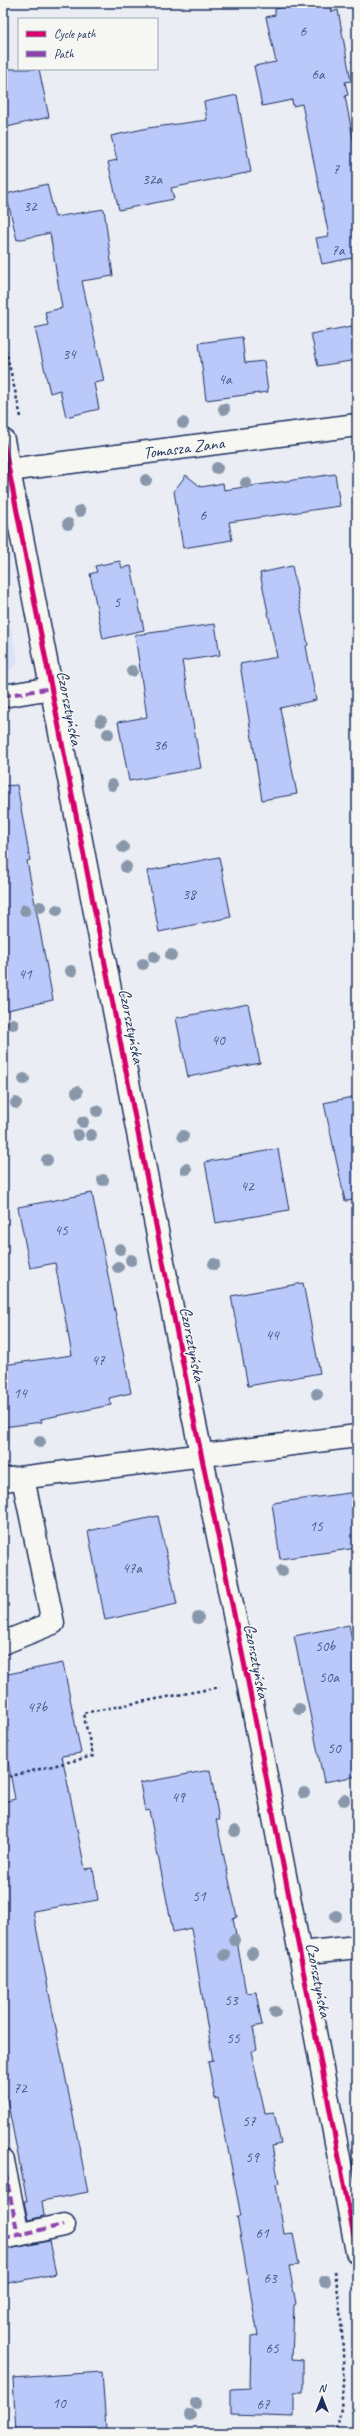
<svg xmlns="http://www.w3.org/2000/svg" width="360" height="2436" font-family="Caveat,sans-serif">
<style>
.built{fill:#dce2f6}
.building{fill:#bbc9fa;stroke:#1b2f5e}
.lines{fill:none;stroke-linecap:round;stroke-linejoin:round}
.minor-casing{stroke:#1b2f5e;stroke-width:25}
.path{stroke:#1b2f5e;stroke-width:2.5;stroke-dasharray:3 3;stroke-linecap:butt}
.minor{stroke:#f6f6f2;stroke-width:22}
.quiet{stroke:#8e44ad;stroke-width:4;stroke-dasharray:8 4;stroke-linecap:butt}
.cycleway-casing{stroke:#f6f6f2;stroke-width:8}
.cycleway{stroke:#d6006c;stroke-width:5}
.tree{fill:#8898aa}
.labels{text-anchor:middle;stroke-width:3;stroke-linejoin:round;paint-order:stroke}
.number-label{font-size:15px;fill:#435685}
.street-label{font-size:17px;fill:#1b2f5e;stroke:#f6f6f2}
</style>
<rect width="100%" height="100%" fill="#eaedf4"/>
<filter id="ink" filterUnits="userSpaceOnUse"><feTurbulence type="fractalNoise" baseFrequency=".025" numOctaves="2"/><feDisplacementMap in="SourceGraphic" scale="8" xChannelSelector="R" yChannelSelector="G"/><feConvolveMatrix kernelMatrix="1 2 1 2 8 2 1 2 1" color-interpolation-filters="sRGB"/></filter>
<g filter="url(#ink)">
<!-- built -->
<path class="built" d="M3,588l15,74 -7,8 -8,4z"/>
<!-- building -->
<path class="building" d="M304,3h26l2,9 6,-2 13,71 -6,1 3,13 -3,1 12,63v98l-35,7 -6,-26 13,-2 -27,-132 -9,2 -1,-6 -30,6 -8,-40 22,-4 -10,-45 9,-2v-6z
M3,69h36l10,48 -46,11z
M237,95l14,77 -80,16 3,11 -55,11 -11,-48 9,-2 -6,-24 37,-8 59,-8 -3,-18z
M47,184l8,33 49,-8 9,67 -31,5 22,100 -10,2 5,26 -33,8 -6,-27 -10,3 -15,-65 13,-3 -3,-13 17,-4 -12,-75 -33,7 -11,-46z
M357,325v35l-39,6 -7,-32z
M242,337l3,26 19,-2 4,31 -62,8 -7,-57z
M335,474l5,32 -111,16 3,18 -49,8 -9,-57 12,-16 15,12 22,-4 1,7z
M120,561l2,7 9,-2 13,64 -41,9 -13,-65 7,-2 -2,-6z
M292,566l16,79 -2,1 10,54 -36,8 17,86 -35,6 -22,-136 37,-7 -17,-84z
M215,624l5,31 -38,6 19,107 -72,13 -11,-59 29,-5 -12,-82z
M17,785l13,75 -3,1 26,139 -50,11v-225z
M219,857l12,60 -72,15 -12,-61z
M248,1004l12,59 -72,14 -12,-59z
M357,1096v104l-12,1 -21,-98z
M278,1149l11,61 -73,13 -11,-61z
M92,1193l39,200 -22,5 2,7 -70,14 1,3 -39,5v-62l69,-10 -17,-92 -25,5 -12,-61z
M303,1283l17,90 -72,13 -17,-90z
M357,1492v56l-77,11 -8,-56z
M158,1516l19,88 -72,16 -17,-89z
M349,1625l8,38v113l-33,6 -30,-146z
M63,1663l18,90 -19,3 23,113 8,-1 5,32 -65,11 55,281 -46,9 2,15 -16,4 -4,-19h3l-24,-122v-277l12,-3 -12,-63v-61z
M210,1770l9,50h-3l21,97 -4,1 13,75 10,-1 6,33 -9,2 4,23 -6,1 14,62 9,-1 7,32 -9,2 7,37 -3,1 8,50 9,-1 6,32 -10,1 7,38 -2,1 -2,54 11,1v33h-9v24l-63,-2v-26l19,-1 1,-51 7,-1 -21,-120h4l-23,-118 -3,1 -7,-37 5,-1 -22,-133 -18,4 -24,-122 -4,1 -5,-28z
M49,2241l7,33 -53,10v-34z
M102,2372l4,57 -90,4 -3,-55z"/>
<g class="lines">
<defs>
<g id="minor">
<path d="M3,440l187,960 58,282 109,570"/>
<path id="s1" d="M9,470l348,-45"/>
<path d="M3,696l49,-8"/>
<path d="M3,1480l354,-44"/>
<path d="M3,1643l50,-20 -30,-145"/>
<path d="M300,1953l57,-6"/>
<path d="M3,2161l15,74"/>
<path d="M3,2238l61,-13"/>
</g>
</defs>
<!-- minor casing -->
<use href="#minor" class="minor-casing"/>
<!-- path -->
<path class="path" d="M3,338l18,79
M3,1778l90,-22 -10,-43 137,-26
M335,2271c7,49 14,114 1,162"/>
<!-- minor -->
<use href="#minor" class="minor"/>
<!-- quiet -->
<path class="quiet" d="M3,696l49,-8
M3,2161l15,74
M3,2238l61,-13"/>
<defs>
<path id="cycleway" d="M3,440l187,960 58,282 109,570"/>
</defs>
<!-- cycleway casing -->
<use href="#cycleway" class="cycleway-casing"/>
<!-- cycleway -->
<use href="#cycleway" class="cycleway"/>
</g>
<!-- trees -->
<g class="tree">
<circle cx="224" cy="409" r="6"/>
<circle cx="183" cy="423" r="6"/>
<circle cx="217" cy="468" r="6"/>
<circle cx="146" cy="480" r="6"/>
<circle cx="246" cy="483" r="6"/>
<circle cx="80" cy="511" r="6"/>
<circle cx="68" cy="524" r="6"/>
<circle cx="132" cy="671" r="6"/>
<circle cx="101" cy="721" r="6"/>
<circle cx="108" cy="734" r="6"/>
<circle cx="112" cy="785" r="6"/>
<circle cx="123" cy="847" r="6"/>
<circle cx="126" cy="867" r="6"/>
<circle cx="40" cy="907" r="6"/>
<circle cx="25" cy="910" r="6"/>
<circle cx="57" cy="910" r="6"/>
<circle cx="171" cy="955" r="6"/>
<circle cx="154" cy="957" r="6"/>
<circle cx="143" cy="964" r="6"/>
<circle cx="71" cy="971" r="6"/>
<circle cx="13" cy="1024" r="6"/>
<circle cx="24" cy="1079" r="6"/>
<circle cx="77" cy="1092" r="6"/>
<circle cx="16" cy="1103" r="6"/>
<circle cx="97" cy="1111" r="6"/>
<circle cx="83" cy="1122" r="6"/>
<circle cx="78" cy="1135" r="6"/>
<circle cx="91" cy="1135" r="6"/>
<circle cx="183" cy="1136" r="6"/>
<circle cx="47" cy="1160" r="6"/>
<circle cx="186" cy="1169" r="6"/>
<circle cx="103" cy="1180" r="6"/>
<circle cx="120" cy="1249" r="6"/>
<circle cx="131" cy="1260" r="6"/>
<circle cx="214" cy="1264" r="6"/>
<circle cx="118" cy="1267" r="6"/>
<circle cx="317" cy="1394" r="6"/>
<circle cx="40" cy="1442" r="6"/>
<circle cx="282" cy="1571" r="6"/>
<circle cx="198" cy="1618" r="6"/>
<circle cx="299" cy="1709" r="6"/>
<circle cx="304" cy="1793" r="6"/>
<circle cx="344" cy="1800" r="6"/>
<circle cx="235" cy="1831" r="6"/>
<circle cx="336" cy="1916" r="6"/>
<circle cx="234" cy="1940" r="6"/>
<circle cx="252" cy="1953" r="6"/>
<circle cx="225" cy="1955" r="6"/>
<circle cx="275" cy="2012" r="6"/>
<circle cx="325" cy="2281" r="6"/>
<circle cx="196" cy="2403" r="6"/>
<circle cx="190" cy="2415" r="6"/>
</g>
</g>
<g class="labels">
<!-- number labels -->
<g class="number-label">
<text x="303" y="36">6</text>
<text x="318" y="79">6a</text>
<text x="336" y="174">7</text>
<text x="152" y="184">32a</text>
<text x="30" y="211">32</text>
<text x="338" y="255">7a</text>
<text x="69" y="359">34</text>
<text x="225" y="384">4a</text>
<text x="203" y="520">6</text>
<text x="117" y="607">5</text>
<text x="160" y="750">36</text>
<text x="189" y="899">38</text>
<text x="25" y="979">41</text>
<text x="218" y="1045">40</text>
<text x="247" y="1191">42</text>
<text x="61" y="1235">45</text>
<text x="272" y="1340">44</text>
<text x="98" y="1365">47</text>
<text x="20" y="1398">14</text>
<text x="316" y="1531">15</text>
<text x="132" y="1573">47a</text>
<text x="325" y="1651">50b</text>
<text x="329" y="1682">50a</text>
<text x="37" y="1712">47b</text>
<text x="334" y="1753">50</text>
<text x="178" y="1802">49</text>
<text x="199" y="1901">51</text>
<text x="231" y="2005">53</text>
<text x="233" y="2043">55</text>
<text x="20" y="2093">72</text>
<text x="249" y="2126">57</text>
<text x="252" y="2162">59</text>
<text x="262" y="2238">61</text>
<text x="270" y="2283">63</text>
<text x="272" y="2353">65</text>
<text x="59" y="2408">10</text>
<text x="263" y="2409">67</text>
</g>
<!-- street labels -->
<g class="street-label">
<text dy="6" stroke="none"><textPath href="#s1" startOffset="176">Tomasza Zana</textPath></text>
<text transform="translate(70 708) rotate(79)" y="6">Czorsztyńska</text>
<text transform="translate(132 1026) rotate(79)" y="6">Czorsztyńska</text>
<text transform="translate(193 1344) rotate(79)" y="6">Czorsztyńska</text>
<text transform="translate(257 1661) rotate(79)" y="6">Czorsztyńska</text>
<text transform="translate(319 1980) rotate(79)" y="6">Czorsztyńska</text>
</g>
</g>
<!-- margin -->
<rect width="360" height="2436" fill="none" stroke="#f6f6f2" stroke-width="16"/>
<rect x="8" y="8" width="344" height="2420" fill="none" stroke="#1b2f5e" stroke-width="1.5" filter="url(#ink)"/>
<!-- legend -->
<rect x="18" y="18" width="140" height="52" fill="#f6f6f2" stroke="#9ea6b7"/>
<rect x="26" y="31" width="20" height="6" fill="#d6006c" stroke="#9ea6b7"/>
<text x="54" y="38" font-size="12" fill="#1b2f5e">Cycle path</text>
<rect x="26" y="51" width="20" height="6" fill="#8e44ad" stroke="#9ea6b7"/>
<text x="54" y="58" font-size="12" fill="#1b2f5e">Path</text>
<!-- north arrow -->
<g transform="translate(322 2398)" stroke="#f6f6f2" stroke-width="3" paint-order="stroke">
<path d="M0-3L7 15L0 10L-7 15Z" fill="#1b2f5e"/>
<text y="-6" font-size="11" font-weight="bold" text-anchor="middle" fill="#1b2f5e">N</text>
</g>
</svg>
